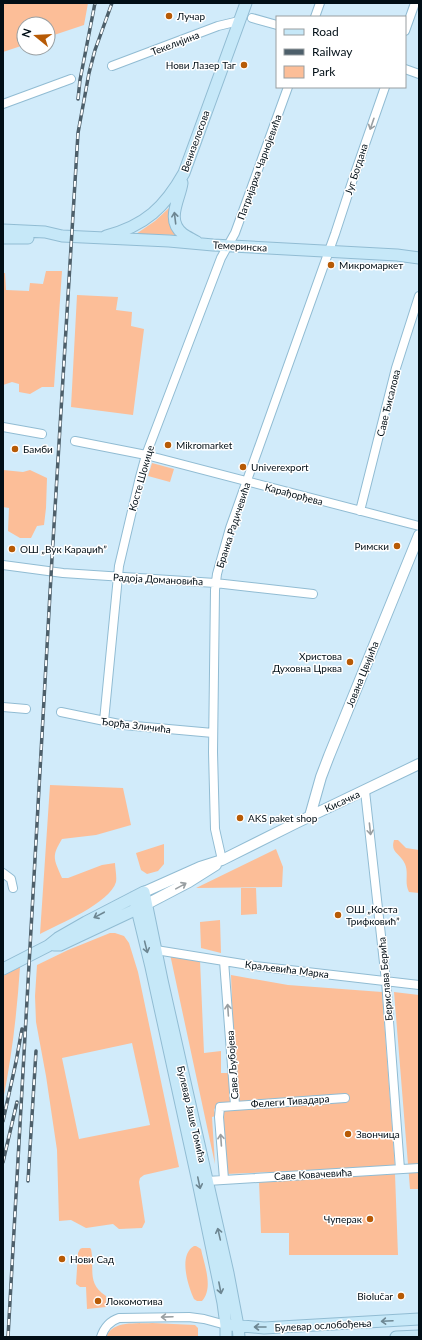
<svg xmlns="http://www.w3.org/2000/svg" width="422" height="1340" font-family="Lato,sans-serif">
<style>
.green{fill:#fcbe98;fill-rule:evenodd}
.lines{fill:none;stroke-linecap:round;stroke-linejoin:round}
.minor-casing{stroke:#91bcd3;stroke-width:10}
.tertiary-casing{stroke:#91bcd3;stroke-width:12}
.secondary-casing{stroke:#91bcd3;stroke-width:13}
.minor{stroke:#fff;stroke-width:8}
.tertiary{stroke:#fff;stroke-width:10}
.secondary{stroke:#c6e8f8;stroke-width:11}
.rail-casing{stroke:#4d5f6a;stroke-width:3.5}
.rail{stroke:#fff;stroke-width:2;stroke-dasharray:6;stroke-linecap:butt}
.oneway{stroke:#999fa2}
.oneway2{stroke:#6d8692}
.poi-dot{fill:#b75a05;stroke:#fff;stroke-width:1.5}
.labels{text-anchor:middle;stroke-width:3;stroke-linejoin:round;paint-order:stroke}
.poi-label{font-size:10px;fill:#010e16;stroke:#fff;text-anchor:start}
.street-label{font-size:10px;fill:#010e16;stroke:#fff}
</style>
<rect width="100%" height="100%" fill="#d1ebfa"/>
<!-- green -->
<path class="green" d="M3,3h85l-4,22 -36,12v-13h-24v21l-21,7z
M169,208l7,27 -40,-1 19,-13z
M46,271h16l-8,116h-12l-12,7 -11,-2v-8l-7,-2 -9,3v-112h2l1,17 23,1 1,-8 13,1z
M77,295l41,2 -2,13 16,2 -1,14 13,3 -11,86 -62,-8z
M152,463l22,6 -4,13 -22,-6z
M3,470l20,2 7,-2 17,8 -1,30 -2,17 -7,1 -6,12h-11l-12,-7 1,-23 -6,-1z
M50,785l73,3 8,37 -35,10 -34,4c-11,18 -8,20 0,39h6l34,-13 13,-2c0,5 2,13 1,19 -6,21 -57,42 -76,52z
M394,840h4l8,8 13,2v43l-10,-1c-5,-9 0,-19 -4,-28 -5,-11 -15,-11 -11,-24z
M164,844v20l-6,7 -11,3 -6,-4 -5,-17z
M276,849l7,18 -1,20 -86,1z
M241,888h15l1,26 -16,1z
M220,920l1,33 -20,-5 -1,-26z
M115,933l9,3 5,7 9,29 41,195 -35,8 -4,3 -1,4 6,40 -3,6 -23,1 -6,-5 -27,4 -15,-8 -12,1 -2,-71 -11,-74 -10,-54 -1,-26 2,-31 31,-15 42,-17zM132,1043l18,82 -71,14 -17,-81z
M170,954l30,6 4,93 17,-2v22h8l1,30 -13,1 -3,6 2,6 -4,1 3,47z
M20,967c-3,45 -8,89 -17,133v-124z
M231,975l57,10 94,7 13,175 -169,7 -3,-65 13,-1z
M394,992l25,3v194h-9z
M395,1174l3,81h-109v-22h-28l-2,-52z
M194,1246h2l5,3c3,15 13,39 1,52h-5l-3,-2c-6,-13 -16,-44 0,-53z
M82,1248h8l1,1c4,19 -5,34 15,47v11l-19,2 -1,-22h-6l-4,-3 2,-31 2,-4z
M152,1323l43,2 3,3v9h-92c7,-17 30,-13 46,-14z"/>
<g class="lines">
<defs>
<path id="minor" d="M315,17l5,-14
M252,18l25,7
M405,31l10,-28
M112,66l106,-40 21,-5
M405,69l14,5
M3,104l68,-25
M3,427l39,7
M75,441l71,14 273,71
M360,511l36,-143 23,-72
M3,565l60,8 152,10 98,11
M3,707l23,2
M61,712l63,13 89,8
M104,721l15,-155 21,-89 6,-22 75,-197 14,-25 53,-146
M365,791l21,190 14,188
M222,860l-7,-31 -2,-77 2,-162 2,-16 13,-46 105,-294 19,-58 31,-89
M3,873l8,6 2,9
M156,950l99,16 164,19
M224,961l11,144
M224,1179l-5,-62 1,-10 125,-9
M207,1181l212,-13
M101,1337c3,-9 9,-16 18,-19l70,-1 15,2 22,6"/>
<path id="tertiary" d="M310,816l11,-39 8,-21 90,-221
M144,892l56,-25 22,-7 74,-37 123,-59
M147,904l42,-22 27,-17"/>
<path id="secondary" d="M182,183c-2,16 -17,37 1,51 4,3 9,5 14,8
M3,230l42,2 17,4 107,5 44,4 184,10 22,3
M106,236c39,-10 59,-29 78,-63l62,-170
M3,238h25
M134,897l17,70 47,215 25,121 3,22v12
M54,945h6l83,-39
M3,969l45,-23 10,-8 28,-16 58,-30 18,88 66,293 10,53 1,11
M232,1325l32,3 155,-9
M396,1337l23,-1"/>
</defs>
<!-- minor casing -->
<use href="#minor" class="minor-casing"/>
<!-- tertiary casing -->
<use href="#tertiary" class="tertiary-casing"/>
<!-- secondary casing -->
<use href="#secondary" class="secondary-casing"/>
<!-- minor -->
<use href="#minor" class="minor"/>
<!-- tertiary -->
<use href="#tertiary" class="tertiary"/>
<!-- secondary -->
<use href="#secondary" class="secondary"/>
<defs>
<path id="rail" d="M78,99l2,-19 15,-77
M3,1121l13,-59 6,-33
M3,1162l14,-60
M28,1181l8,-130
M8,1337l44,-779 26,-425 11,-60 6,-23 17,-47"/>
</defs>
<!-- rail casing -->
<use href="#rail" class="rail-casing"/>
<!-- rail -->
<use href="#rail" class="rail"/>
</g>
<!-- one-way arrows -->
<defs><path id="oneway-shaft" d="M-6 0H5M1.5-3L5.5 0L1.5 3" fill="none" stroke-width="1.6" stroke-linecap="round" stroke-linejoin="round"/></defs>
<g class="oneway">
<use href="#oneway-shaft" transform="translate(372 124) rotate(109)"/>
<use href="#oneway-shaft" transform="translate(370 829) rotate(84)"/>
<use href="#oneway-shaft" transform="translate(181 886) rotate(-29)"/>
<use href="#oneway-shaft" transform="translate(228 1010) rotate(-94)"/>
<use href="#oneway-shaft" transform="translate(221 1140) rotate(-94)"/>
<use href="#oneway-shaft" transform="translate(167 1317) rotate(178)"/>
</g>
<g class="oneway2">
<use href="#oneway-shaft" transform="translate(175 218) rotate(-97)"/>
<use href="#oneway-shaft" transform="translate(99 915) rotate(152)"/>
<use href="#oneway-shaft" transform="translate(146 947) rotate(76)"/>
<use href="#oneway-shaft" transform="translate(199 1183) rotate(78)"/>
<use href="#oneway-shaft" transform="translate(219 1234) rotate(-103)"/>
<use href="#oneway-shaft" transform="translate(220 1288) rotate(79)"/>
<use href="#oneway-shaft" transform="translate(387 1321) rotate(177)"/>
<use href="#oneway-shaft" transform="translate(260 1327) rotate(-180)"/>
</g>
<!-- markers -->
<g class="poi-dot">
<circle cx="169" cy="16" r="4"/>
<circle cx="244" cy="65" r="4"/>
<circle cx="331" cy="265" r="4"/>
<circle cx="168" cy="445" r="4"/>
<circle cx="15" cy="449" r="4"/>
<circle cx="243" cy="467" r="4"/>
<circle cx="397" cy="546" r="4"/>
<circle cx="12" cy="549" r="4"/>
<circle cx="350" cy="662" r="4"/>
<circle cx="240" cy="818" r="4"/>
<circle cx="338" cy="915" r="4"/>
<circle cx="348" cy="1134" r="4"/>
<circle cx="370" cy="1219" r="4"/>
<circle cx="62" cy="1259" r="4"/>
<circle cx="401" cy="1296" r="4"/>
<circle cx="98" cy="1301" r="4"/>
</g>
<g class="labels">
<!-- poi labels -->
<g class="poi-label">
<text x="177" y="20">Лучар</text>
<text x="236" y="69" text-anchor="end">Нови Лазер Таг</text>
<text x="339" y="269">Микромаркет</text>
<text x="176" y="449">Mikromarket</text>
<text x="23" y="453">Бамби</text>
<text x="251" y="471">Univerexport</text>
<text x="389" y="550" text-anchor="end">Римски</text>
<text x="20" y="553">ОШ „Вук Караџић”</text>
<text x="342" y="660" text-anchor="end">Христова<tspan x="342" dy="12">Духовна Црква</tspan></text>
<text x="248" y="822">AKS paket shop</text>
<text x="346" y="913">ОШ „Коста<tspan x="346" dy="12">Трифковић”</tspan></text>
<text x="356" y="1138">Звончица</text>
<text x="362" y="1223" text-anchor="end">Чуперак</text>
<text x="70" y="1263">Нови Сад</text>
<text x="393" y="1300" text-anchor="end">Biolučar</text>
<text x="106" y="1305">Локомотива</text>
</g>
<!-- street labels -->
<g class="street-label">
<text transform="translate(175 43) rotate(-21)" y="4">Текелијина</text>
<text transform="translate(195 141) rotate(-70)" y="4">Венизелосова</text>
<text transform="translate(259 167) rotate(-70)" y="4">Патријарха Чарнојевића</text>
<text transform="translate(356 169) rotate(-72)" y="4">Југ Богдана</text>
<text transform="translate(240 246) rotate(3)" y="4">Темеринска</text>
<text transform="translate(388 403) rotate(-76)" y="4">Саве Ђисалова</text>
<text transform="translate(141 478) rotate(-74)" y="4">Косте Шокице</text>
<text transform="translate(294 494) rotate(15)" y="4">Карађорђева</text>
<text transform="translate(233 525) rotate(-72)" y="4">Бранка Радичевића</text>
<text transform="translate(158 579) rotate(3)" y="4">Радоја Домановића</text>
<text transform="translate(362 674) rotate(-68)" y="4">Јована Цвијића</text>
<text transform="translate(136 725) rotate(7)" y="4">Ђорђа Зличића</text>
<text transform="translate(342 801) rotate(-25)" y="4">Кисачка</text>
<text transform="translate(287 969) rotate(7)" y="4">Краљевића Марка</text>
<text transform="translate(385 979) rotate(-95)" y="4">Берислава Берића</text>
<text transform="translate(232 1065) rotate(-94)" y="4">Саве Љубојева</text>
<text transform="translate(290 1101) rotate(-4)" y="4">Фелеги Тивадара</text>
<text transform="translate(192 1114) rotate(77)" y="4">Булевар Јаше Томића</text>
<text transform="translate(313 1174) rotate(-3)" y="4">Саве Ковачевића</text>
<text transform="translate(323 1325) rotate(-3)" y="4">Булевар ослобођења</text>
</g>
</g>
<!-- border -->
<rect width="422" height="1340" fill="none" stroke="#010e16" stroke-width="8"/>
<!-- legend -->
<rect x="276" y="16" width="130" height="72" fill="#ffffff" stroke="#999fa2"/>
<rect x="284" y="29" width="20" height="6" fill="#c6e8f8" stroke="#999fa2"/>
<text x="312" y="36" font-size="12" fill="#010e16">Road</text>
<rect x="284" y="49" width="20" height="6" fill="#4d5f6a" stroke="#999fa2"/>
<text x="312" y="56" font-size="12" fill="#010e16">Railway</text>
<rect x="284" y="66" width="20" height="12" fill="#fcbe98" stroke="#999fa2"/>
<text x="312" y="76" font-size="12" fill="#010e16">Park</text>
<!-- north arrow -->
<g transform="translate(36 36) rotate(288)"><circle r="19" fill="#ffffff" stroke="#999fa2"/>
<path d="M0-3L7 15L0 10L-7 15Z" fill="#b75a05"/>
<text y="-6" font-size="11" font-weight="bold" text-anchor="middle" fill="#010e16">N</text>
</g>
</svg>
